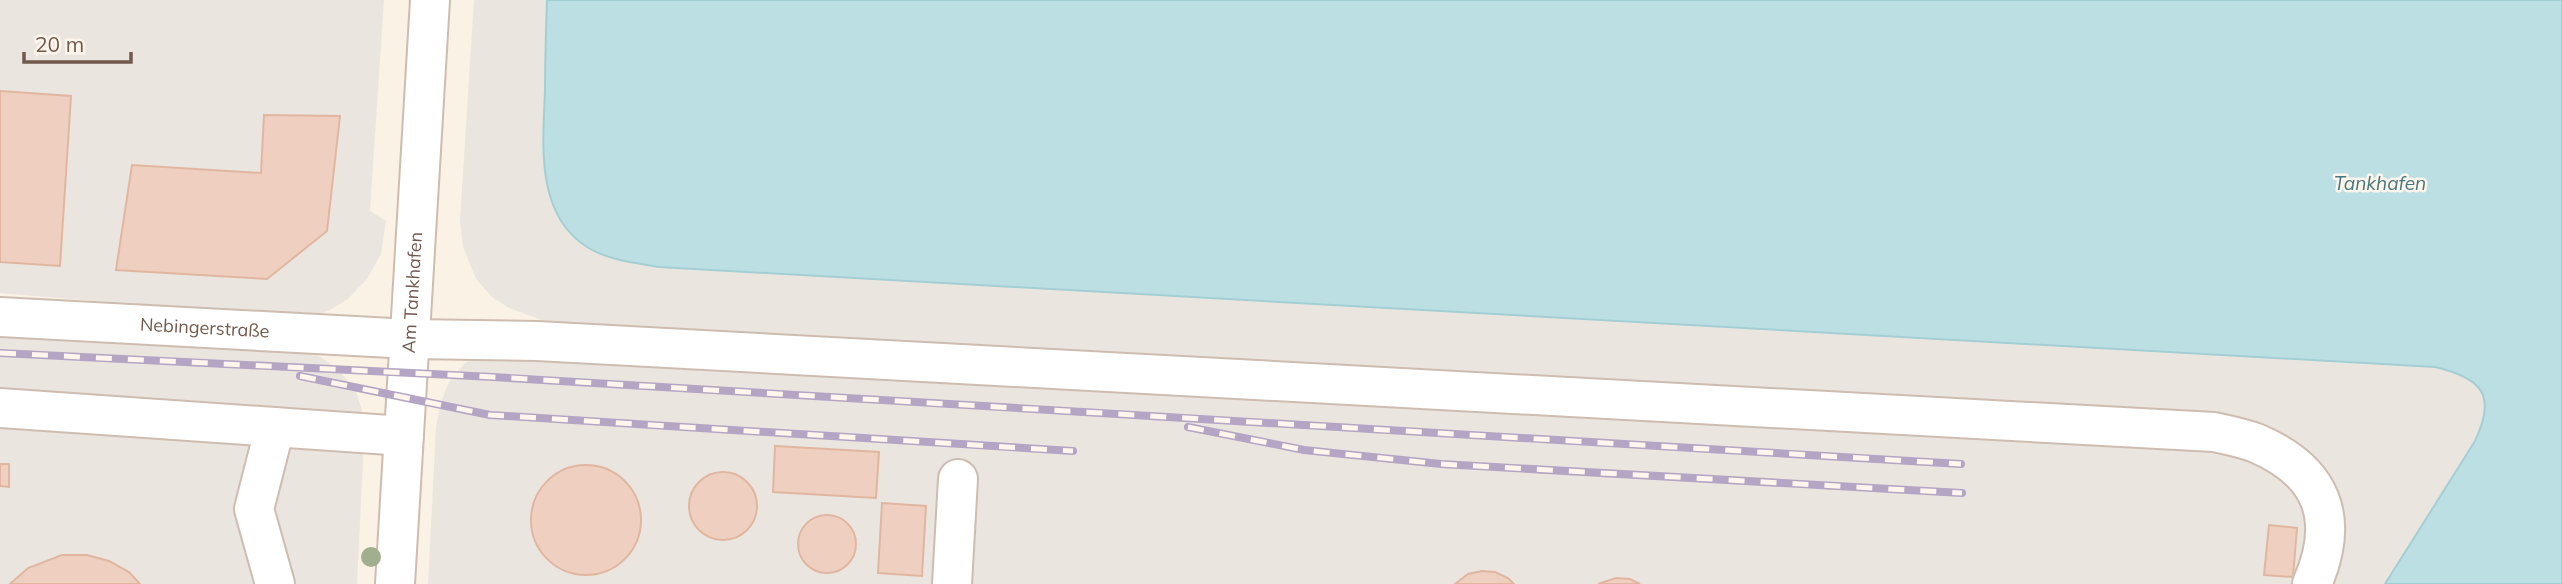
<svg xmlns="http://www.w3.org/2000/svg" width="2562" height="584" font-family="Mulish,sans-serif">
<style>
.industrial{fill:#ebe5e0}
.water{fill:#bcdfe3;stroke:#a3cfd4;stroke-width:2}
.building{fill:#efd0c0;stroke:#e0b6a1;stroke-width:2}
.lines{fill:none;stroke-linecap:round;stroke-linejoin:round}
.minor-casing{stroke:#cebcb0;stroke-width:42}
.minor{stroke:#fff;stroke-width:38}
.rail-casing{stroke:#b4a5c4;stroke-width:8}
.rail{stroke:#fef6ec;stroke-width:5;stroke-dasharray:16;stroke-linecap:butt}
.tree{fill:#a0af8d}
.labels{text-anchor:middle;stroke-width:5;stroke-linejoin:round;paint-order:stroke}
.street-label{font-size:18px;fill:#73584c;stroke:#fef6ec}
.water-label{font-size:19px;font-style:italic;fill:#44777e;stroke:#fef6ec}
</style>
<rect width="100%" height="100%" fill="#fbf2e6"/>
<!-- industrial -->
<path class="industrial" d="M0,0h384l-14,211 16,10 -5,33 -14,25 -19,20 -18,11 -16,6 -20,2 -294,-25z
M474,0h73l-4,161 21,65 24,22 36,13 35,6 1776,100 23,6 19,12 9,17 -1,18 -10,21 -90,143h-62l-31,-137 -1742,-124 -41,-15 -17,-11 -16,-18 -13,-32 -3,-27z
M0,333l296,16 23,7 18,12 19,23 9,29 -8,164h-357z
M490,351l1732,93 61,27 32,58 -13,55h-1874l8,-157 5,-25 8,-20 16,-19z"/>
<!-- water -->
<path class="water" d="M547,0h2015v584h-177l90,-143c22,-46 7,-63 -40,-74l-1776,-100c-23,-4 -52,-7 -72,-20 -52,-33 -44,-103 -42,-156 0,-31 1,-61 2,-91z"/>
<!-- building -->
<path class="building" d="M0,91l71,5 -11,170 -60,-4z
M264,115l76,1 -13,115 -60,48 -151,-9 16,-105 129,8z
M775,446l104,6 -3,46 -103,-6z
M0,464h9v23l-9,-1z
M531 520a55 55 0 1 1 110 0a55 55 0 1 1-110 0Z
M689 506a34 34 0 1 1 68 0a34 34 0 1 1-68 0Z
M882,503l44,3 -4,70 -44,-3z
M798 544a29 29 0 1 1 58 0a29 29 0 1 1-58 0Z
M2269,525l28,3 -4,49 -29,-2z
M62,555h25l22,6 20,11 11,12h-130l18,-16z
M1482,571l13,1 13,6 6,6h-59l13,-10z
M1616,578l14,1 10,5h-42z"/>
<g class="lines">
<defs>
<g id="minor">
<path id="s1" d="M0,317l410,22 127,2 1677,91c14,3 29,6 42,11 66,28 85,75 56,141"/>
<path d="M0,408l404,28"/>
<path d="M275,427l-21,82 21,75"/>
<path id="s2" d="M395,584l35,-584"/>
<path d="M952,584l6,-105"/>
</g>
</defs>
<!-- minor casing -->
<use href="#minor" class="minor-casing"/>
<!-- minor -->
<use href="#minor" class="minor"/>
<defs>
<path id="rail" d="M0,353l493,24 1468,87
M300,376l190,39 583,36
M1188,427l116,23 137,14 521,29"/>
</defs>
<!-- rail casing -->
<use href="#rail" class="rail-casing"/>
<!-- rail -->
<use href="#rail" class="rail"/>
</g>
<!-- trees -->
<circle class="tree" cx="371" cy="557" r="10"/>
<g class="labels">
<!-- street labels -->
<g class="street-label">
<text dy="6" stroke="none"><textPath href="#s2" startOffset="292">Am Tankhafen</textPath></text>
<text dy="6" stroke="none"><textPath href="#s1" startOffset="205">Nebingerstraße</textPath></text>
</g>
<!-- water labels -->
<g class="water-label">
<text x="2380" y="190">Tankhafen</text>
</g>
</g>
<!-- scale -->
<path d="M24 52v10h107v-10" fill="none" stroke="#73584c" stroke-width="3.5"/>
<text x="35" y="52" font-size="21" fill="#73584c" stroke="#fef6ec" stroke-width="5" paint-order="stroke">20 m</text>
</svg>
